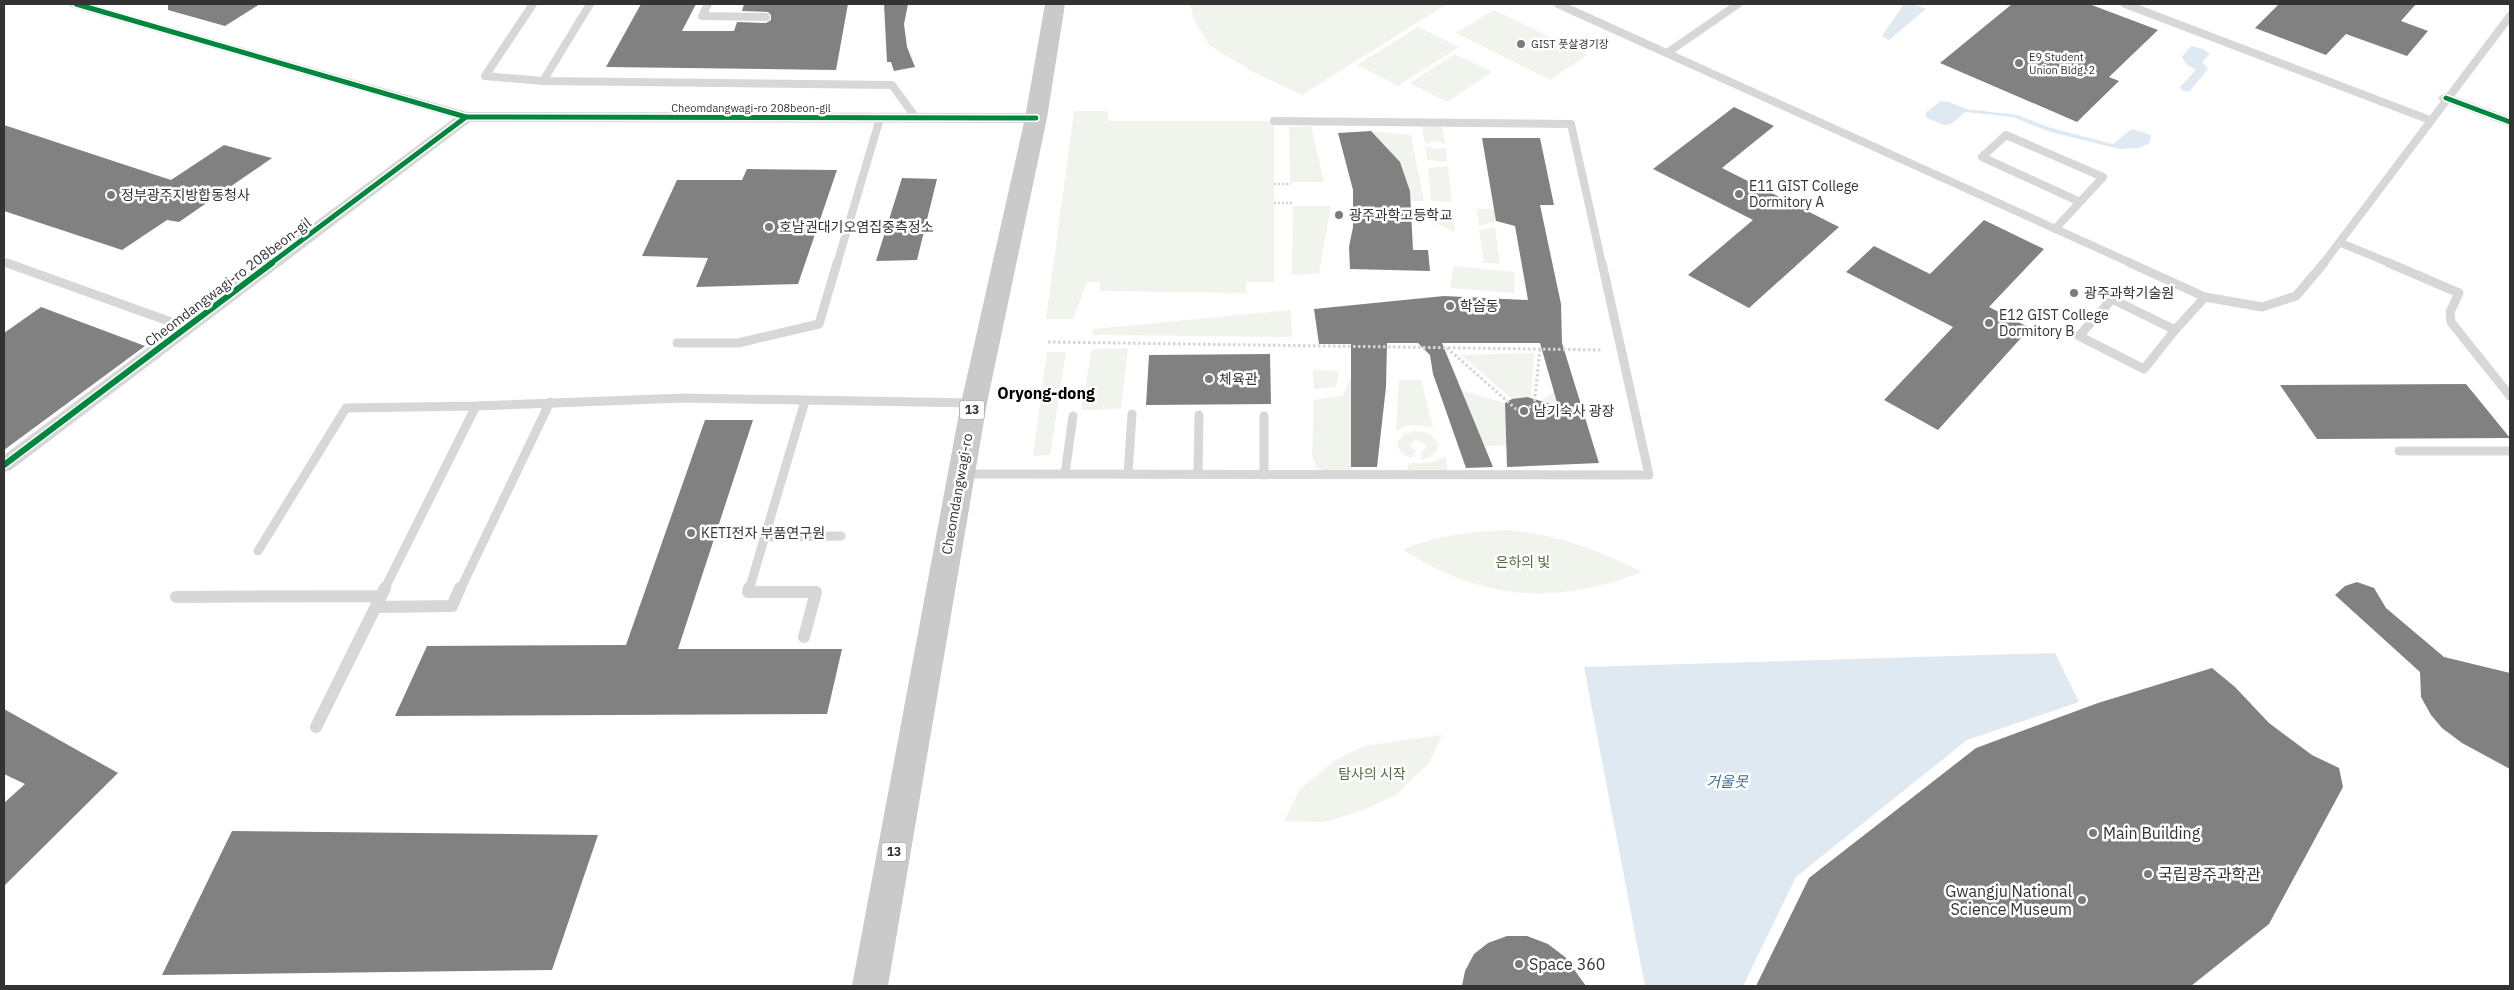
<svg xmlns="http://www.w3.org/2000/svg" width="2514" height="990" font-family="'IBM Plex Sans','Noto Sans KR',sans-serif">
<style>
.green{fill:#f1f4ed}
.water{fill:#dee9f2}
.building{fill:#818181}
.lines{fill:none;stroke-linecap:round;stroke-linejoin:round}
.path-far1{stroke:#d5d5d5;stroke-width:2.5;stroke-dasharray:2 2;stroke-linecap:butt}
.path{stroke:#d5d5d5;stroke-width:3;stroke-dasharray:2.5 2.5;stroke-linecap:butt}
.lane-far2{stroke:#d7d7d7;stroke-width:8}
.lane-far1{stroke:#d7d7d7;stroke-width:9}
.lane{stroke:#d7d7d7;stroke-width:12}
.street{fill:#d7d7d7;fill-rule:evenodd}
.primary{fill:#cacaca;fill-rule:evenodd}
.cycleway-far1-casing{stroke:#fff;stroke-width:8}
.cycleway-casing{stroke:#fff;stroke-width:9}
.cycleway-far1{stroke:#00873e;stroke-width:5}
.cycleway{stroke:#00873e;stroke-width:6}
.poi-dot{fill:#7a7a7a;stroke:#fff;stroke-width:2}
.labels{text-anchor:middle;stroke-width:5;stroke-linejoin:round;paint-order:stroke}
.far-poi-label{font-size:11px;fill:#333;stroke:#fff;text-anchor:start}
.far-street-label{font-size:11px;fill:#333;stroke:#fff}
.shield{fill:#fff;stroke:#707070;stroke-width:1}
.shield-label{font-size:12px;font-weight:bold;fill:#333}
.poi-label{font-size:14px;fill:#333;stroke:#fff;text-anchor:start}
.street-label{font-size:14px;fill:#333;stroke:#fff}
.park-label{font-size:14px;fill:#536d41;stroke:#fff}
.water-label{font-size:15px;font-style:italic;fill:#436f92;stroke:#fff}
.quarter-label{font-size:16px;font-weight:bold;fill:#000;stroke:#fff}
.near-poi-label{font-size:16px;fill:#333;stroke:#fff;text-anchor:start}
</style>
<rect width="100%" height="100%" fill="#fff"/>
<!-- green -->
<path class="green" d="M1190,4h257l-145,91 -49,-23 -44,-27 -15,-25z
M1494,10l93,45 -37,25 -94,-47z
M1418,27l41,20 -61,39 -41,-21z
M1455,54l37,18 -45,30 -37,-19z
M1074,111h34v10h166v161h-28v11l-146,-2v-9h-13l-14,37h-27z
M1311,126l13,56h-34l-1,-55z
M1422,126h20l3,18 -10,-4 -10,4z
M1371,131l40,4 13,66h-14l-10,-39z
M1425,146l11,3 10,-2 1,15 -20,-2z
M1444,166h4l4,36 -21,-1 -3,-32z
M1293,206h38l-12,68 -27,1z
M1411,209h42l2,23 -43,-19z
M1477,209h17l2,12 -17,5z
M1495,227l5,37 -16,-1 -5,-33z
M1454,266l61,6 -1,21 -64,-5z
M1291,310l1,27 -199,-2v-6z
M1128,348l-7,61 -40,1 11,-61z
M1047,352h19l-16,103 -17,1z
M1534,353l-3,45 -19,1 -51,-44z
M1313,370l26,1 -3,16 -22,2z
M1351,377v95l-23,-1 -11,-3 -5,-13 2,-55 29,-5z
M1399,380h22l12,47 -22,-2 -15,5z
M1461,390l44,13v9l6,9 43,-29 15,52 -85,2z
M1415,431c12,0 18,4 24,14 -4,11 -9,13 -19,15l3,-10 4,-3 -5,-5 -7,-2 -4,4 1,4 4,2 -5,9 -11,-8 -3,-9 7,-8z
M1446,457l1,14 -40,-1 3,-7h18z
M1506,530c50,4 91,19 136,42 -88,34 -160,28 -239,-22 32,-15 68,-18 103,-20z
M1442,735l-12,27 -34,33 -35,16 -37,11 -40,-1 16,-32 34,-28 30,-15z"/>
<!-- water -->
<path class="water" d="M1904,4h9l13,5 -37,31 -7,-4z
M2191,46l12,3 7,5 -8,8 6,7 -19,23 -7,-2 -2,-3 16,-17 -10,-6 -4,-7z
M1941,101l8,1 17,7 51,6 34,13 62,16 19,-15 19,6 -1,8 -11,5 -20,1 -72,-18 -34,-14 -48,-5c-18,17 -17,16 -39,5v-5z
M2055,653l24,49 -112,38 -171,137 -53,109h-98l-61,-319z"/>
<!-- building -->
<path class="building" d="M168,4h92l-35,22 -57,-16z
M641,4h55l-14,27h52l3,-9 29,1 5,-3v-5l-3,-3 -26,-1 2,-7h104l-12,66 -230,-3z
M884,4h24l-4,20 3,23 8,20 -21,4 -3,-9h-4z
M2012,4h77l69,26 -49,47 10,4 -42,41 -137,-59z
M2279,4h137l-15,17 27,10 -21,25 -61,-22 -20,21 -71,-27z
M1734,107l40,19 -52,42 117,59 -90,81 -61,-33 65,-55 -100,-51z
M4,125l167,55 53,-35 48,13 -93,64 -12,-2 -45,30 -118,-39z
M1371,131l29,31 10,29 3,59h15l2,21 -80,-2 -1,-22 4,-20v-37l-15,-57z
M1482,138h58l14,67h-14l21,99 1,39 37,120 -92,4 -2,-64 7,-4 15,-2 31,9 -18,-63h-98l51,124 -27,1 -33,-94 -3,-19 -12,-12h-31l-1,44 -9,80h-26v-123h-32l-5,-35 130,-13 84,4 -13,-74 -19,-5z
M747,169l90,1 -39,114 -102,3 12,-29 -66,-2 35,-76h65z
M902,178l35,1 -20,81 -41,1z
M1984,220l60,29 -55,58 41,21 -92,102 -54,-30 69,-73 -107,-55 28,-26 56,28z
M41,307l104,39 -141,104v-117z
M1270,354l1,50 -125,1 3,-50z
M2466,384l44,54 -193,1 -37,-54z
M705,420h48l-75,229h164l-15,65 -432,2 32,-70 199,-1z
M2357,582l17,6 12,20 58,49 66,16v96l-48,-26 -20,-15 -11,-13 -10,-18 -1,-25 -85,-77 10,-9z
M2212,668l23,19 34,36 43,32 27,13 4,19 -74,137 -78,62h-435l53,-108 167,-130 122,-45z
M4,709l114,64 -114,113v-83l21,-19 -21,-10z
M232,831l366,4 -46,135 -390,5z
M1507,936h20l21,8 17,13 21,29h-124l3,-15 9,-17 14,-11z"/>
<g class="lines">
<!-- path-far1 -->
<path class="path-far1" d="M1274,184h17
M1274,203h18"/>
<!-- path -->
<path class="path" d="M1048,342l555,8
M1447,348l69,61 18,-3 6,-57"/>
<!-- lane-far2 -->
<path class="lane-far2" d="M533,4l-48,72 58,5
M590,4l-47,77 349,4 24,33
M708,4l-6,12 64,1
M1558,4l575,260
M2125,4l305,116
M1667,53l71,-49
M1274,121l297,3 31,140
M2006,135l97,42 -23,25 -98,-45z
M2055,229l25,-27
M2341,243l51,21
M4,262l7,2
M837,264l43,-146
M2323,264l187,-248"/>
<!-- lane-far1 -->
<path class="lane-far1" d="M7,263l181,65
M2130,263l75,34 57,10 34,-11 28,-33
M2389,263l70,30 -9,19 1,10 59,74
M2112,299l63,31 -31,39 -65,-33z
M2175,330l30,-33
M677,343h61l81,-19 18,-61
M1264,416v59
M2399,451h111
M962,474l687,1 -47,-212
M1065,474l8,-58
M1128,474l4,-60
M1198,474l1,-59
M765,537l76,-1
M258,551l88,-143 130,-2
M384,590l92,-184 208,-8 290,5
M460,590l90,-188
M749,590l56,-189"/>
<!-- lane -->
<path class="lane" d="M749,588l-1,4h68l-12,45
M176,597l205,-1
M376,607l76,-1 8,-18
M316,727l69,-139"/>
<!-- street -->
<path class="street" d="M69,4h21l377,108 569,1 8,5 -8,5 -566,-1 -459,348 -7,2v-17l450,-337 -383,-111z
M2446,93l64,24v10l-69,-26 -3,-3 3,-3z"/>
<!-- primary -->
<path class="primary" d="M1045,4h20l-18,114 -60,285 -99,583h-36l109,-583 64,-285z"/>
<defs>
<path id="cycleway-far1" d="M76,4l390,113 570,1
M2446,98l64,24
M270,264l196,-147"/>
<path id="cycleway" d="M4,465l268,-202"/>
</defs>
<!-- cycleway-far1 casing -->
<use href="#cycleway-far1" class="cycleway-far1-casing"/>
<!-- cycleway casing -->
<use href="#cycleway" class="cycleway-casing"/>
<!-- cycleway-far1 -->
<use href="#cycleway-far1" class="cycleway-far1"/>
<!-- cycleway -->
<use href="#cycleway" class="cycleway"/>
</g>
<!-- markers -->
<g class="poi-dot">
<circle cx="1521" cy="44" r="5"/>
<circle cx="2019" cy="63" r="5"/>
<circle cx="1739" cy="194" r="5"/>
<circle cx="111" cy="195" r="5"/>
<circle cx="1339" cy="215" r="5"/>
<circle cx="769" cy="227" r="5"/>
<circle cx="2074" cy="293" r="5"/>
<circle cx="1450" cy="306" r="5"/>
<circle cx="1989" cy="323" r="5"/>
<circle cx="1209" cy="379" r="5"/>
<circle cx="1524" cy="411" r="5"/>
<circle cx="691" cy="533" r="5"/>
<circle cx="2093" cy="833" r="5"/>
<circle cx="2148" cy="874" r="5"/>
<circle cx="2082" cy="900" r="5"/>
<circle cx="1519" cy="964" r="5"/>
</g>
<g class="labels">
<!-- far-poi labels -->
<g class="far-poi-label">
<text x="1531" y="48">GIST 풋살경기장</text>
<text x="2029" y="61">E9 Student<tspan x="2029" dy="13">Union Bldg. 2</tspan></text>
</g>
<!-- far-street labels -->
<g class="far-street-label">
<text x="751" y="112">Cheomdangwagi-ro 208beon-gil</text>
</g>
<!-- shield labels -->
<g class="shield">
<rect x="959.5" y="400.5" width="25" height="19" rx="4"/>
<rect x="881.5" y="842.5" width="25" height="19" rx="4"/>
</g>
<g class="shield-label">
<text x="972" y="414">13</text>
<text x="894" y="856">13</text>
</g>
<!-- poi labels -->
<g class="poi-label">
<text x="1749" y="191">E11 GIST College<tspan x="1749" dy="16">Dormitory A</tspan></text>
<text x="121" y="200">정부광주지방합동청사</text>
<text x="1349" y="220">광주과학고등학교</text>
<text x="779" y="232">호남권대기오염집중측정소</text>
<text x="2084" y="298">광주과학기술원</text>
<text x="1460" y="311">학습동</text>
<text x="1999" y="320">E12 GIST College<tspan x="1999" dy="16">Dormitory B</tspan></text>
<text x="1219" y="384">체육관</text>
<text x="1534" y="416">남기숙사 광장</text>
<text x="701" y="538">KETI전자 부품연구원</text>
</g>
<!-- street labels -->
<g class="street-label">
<text transform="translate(228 282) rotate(-37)" y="5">Cheomdangwagi-ro 208beon-gil</text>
<text transform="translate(957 494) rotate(-80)" y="5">Cheomdangwagi-ro</text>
</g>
<!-- park labels -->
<g class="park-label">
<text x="1523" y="567">은하의 빛</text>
<text x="1372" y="779">탐사의 시작</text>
</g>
<!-- water labels -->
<g class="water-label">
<text x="1727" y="787">거울못</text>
</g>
<!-- quarter labels -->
<g class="quarter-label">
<text x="1046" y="399">Oryong-dong</text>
</g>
<!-- near-poi labels -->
<g class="near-poi-label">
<text x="2103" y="839">Main Building</text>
<text x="2158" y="880">국립광주과학관</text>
<text x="2072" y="897" text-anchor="end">Gwangju National<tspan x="2072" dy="18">Science Museum</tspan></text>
<text x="1529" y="970">Space 360</text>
</g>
</g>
<!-- border -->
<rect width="2514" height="990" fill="none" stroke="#333333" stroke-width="10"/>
</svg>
